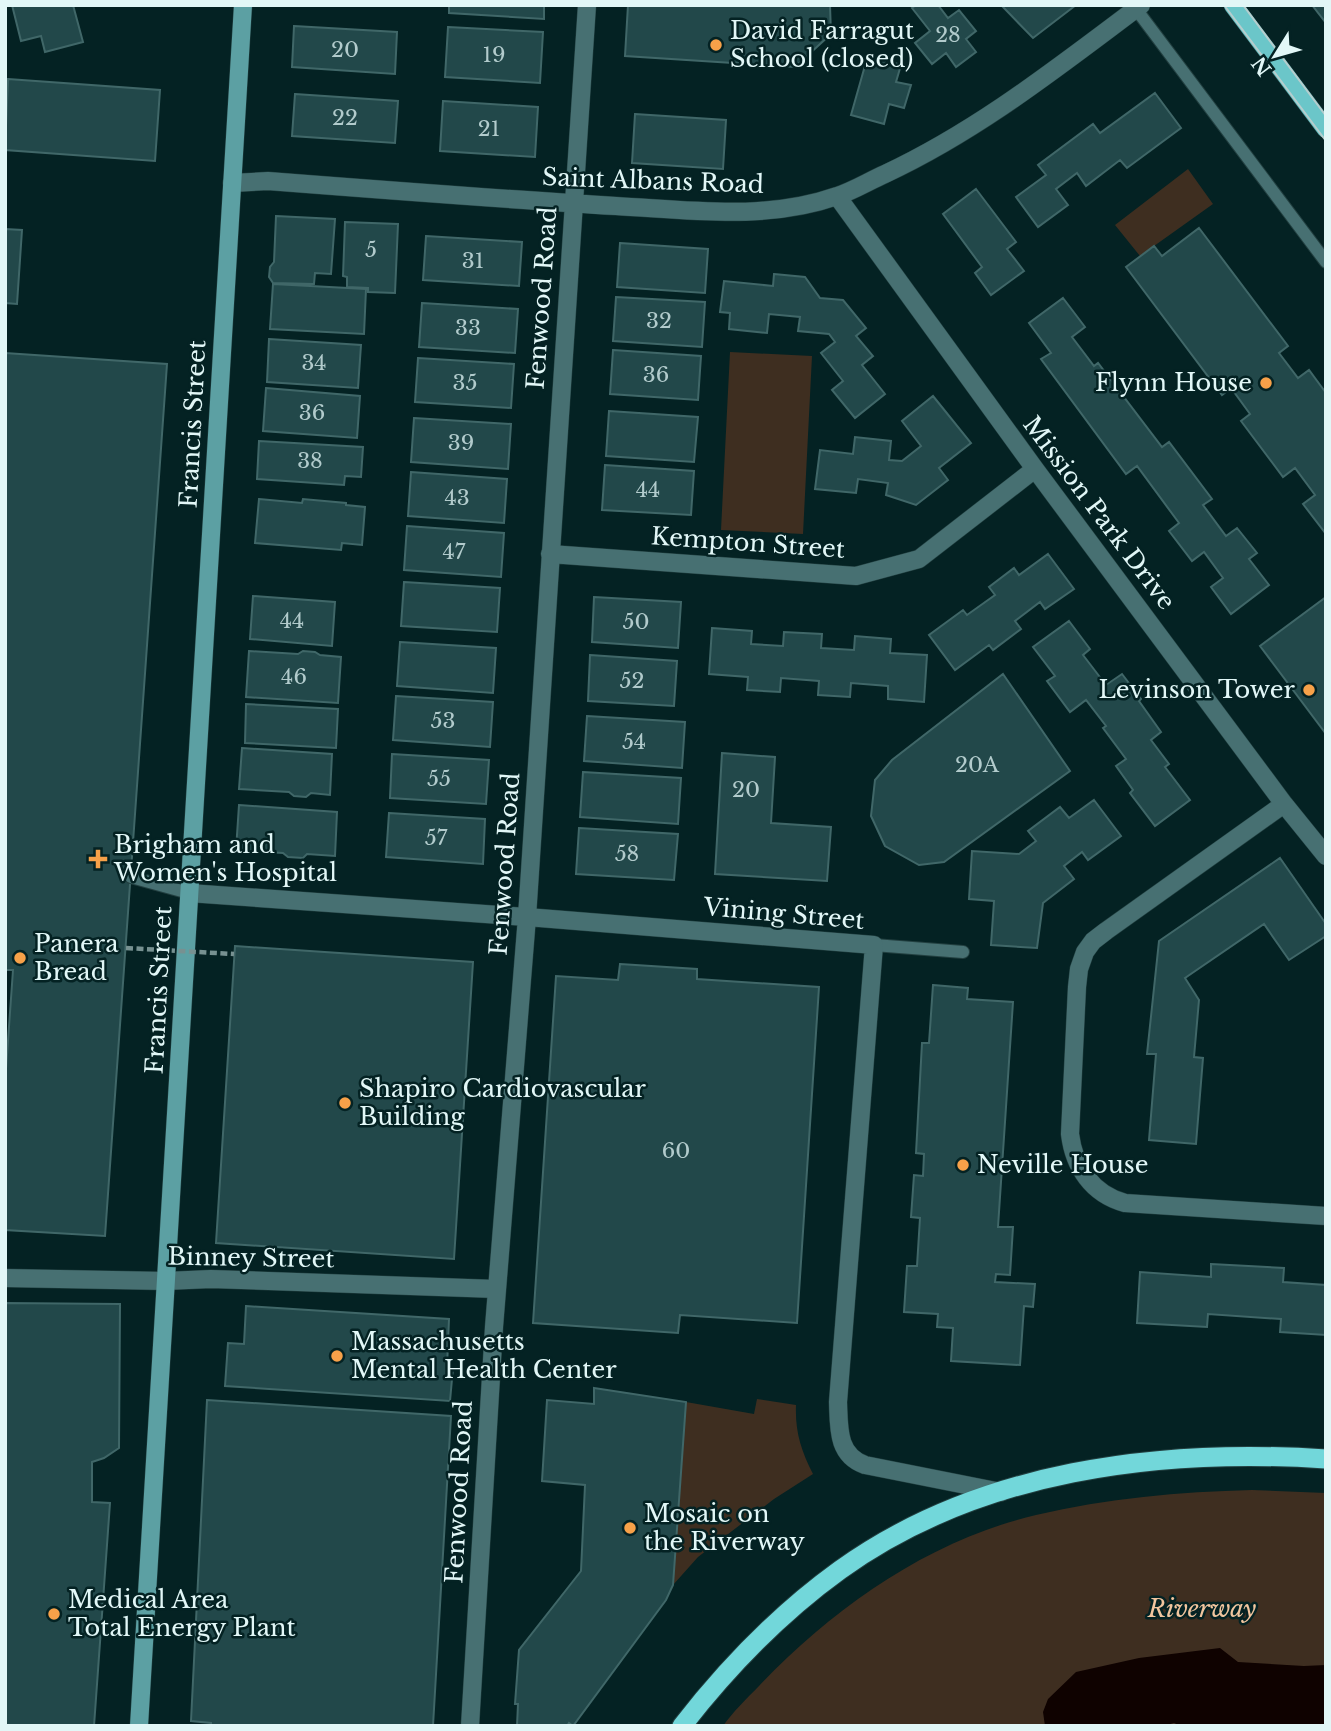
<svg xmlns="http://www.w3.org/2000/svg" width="1331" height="1731" font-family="'Libre Baskerville',serif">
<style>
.green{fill:#3e2e20}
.water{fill:#0f0200}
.building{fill:#22484a;stroke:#406768;stroke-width:2}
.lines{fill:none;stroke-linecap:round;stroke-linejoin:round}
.service-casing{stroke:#234041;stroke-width:14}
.minor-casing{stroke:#234041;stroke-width:19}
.secondary-casing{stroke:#234041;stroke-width:19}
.primary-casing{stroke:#234041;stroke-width:19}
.trunk-casing{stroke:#234041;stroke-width:21}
.service{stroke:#477072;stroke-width:12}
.minor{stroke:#477072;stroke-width:18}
.secondary{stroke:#5ca0a3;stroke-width:18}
.primary{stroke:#6bc6c9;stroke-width:18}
.trunk{stroke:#72d7da;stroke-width:19}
.tram{stroke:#b6cdcd;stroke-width:2}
.path-bridge{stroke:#779191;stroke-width:4.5;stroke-dasharray:7 3.5;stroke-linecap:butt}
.poi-dot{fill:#f7a149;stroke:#042223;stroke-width:2.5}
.labels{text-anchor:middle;stroke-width:5;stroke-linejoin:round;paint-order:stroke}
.number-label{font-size:21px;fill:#b2cbcc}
.poi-label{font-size:24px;fill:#e2f7f7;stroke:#042223;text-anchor:start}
.street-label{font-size:24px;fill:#e2f7f7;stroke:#042223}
.park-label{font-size:24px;font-style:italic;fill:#f1c59e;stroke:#042223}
</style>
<rect width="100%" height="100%" fill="#042223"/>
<!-- green -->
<path class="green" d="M1188,169l25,35 -73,52 -25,-31z
M730,352l82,4 -9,178 -82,-4z
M757,1399l39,6c-1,27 5,45 17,69l-39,25 -76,58 -25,28 13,-183 68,12z
M1252,1490l74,3v233h-603c10,-14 23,-27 36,-40 74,-78 170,-146 277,-171 71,-17 143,-23 216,-25z"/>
<!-- water -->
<path class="water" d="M1220,1648l18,14 66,4 22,-1v61h-145l-7,-3 -11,3h-118l-2,-14 5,-13 28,-27 63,-14z"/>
<!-- building -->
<path class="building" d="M12,5h61l10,37 -38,10 -4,-16 -20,5z
M449,5h95v14l-95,-6z
M628,5h202l1,29 -36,33 -170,-11z
M916,5h22l10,13 11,-8 17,21 -10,8 10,13 -20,15 -10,-14 -14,11 -17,-21 15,-12 -18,-23z
M1001,5h75l-43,33z
M1312,5h14v18z
M294,26l103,6 -2,42 -103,-7z
M448,27l95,5 -3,51 -95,-6z
M868,55l33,10 -5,17 15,3 -7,23 -15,-4 -5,20 -33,-9z
M8,79l152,11 -5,71 -150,-11z
M1155,93l26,35 -54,40 -7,-8 -34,26 -9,-13 -21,16 12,16 -30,22 -22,-30 30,-22 -8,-10 55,-41 7,9z
M295,94l103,7 -3,42 -103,-7z
M443,101l95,6 -3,50 -95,-6z
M635,114l91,6 -3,49 -91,-6z
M976,189l40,53 -9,7 17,22 -33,24 -16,-22 7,-6 -39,-53z
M276,216l59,3 -4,55 -16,-1 -1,11 -41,-1 -4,-6 1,-10 4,-5z
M345,222l53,2 -3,69 -27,-1v-4l-21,-1v-10l-4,-1z
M1199,228l89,118 -9,7 19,25 11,-8 17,23v141l-23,-30 12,-9 -20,-27 -12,9 -42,-56 9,-7 -19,-26 -9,7 -96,-128 28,-21 8,10z
M5,229l17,1 -5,74 -12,-1z
M426,236l96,6 -3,44 -96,-6z
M620,243l88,6 -3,44 -88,-6z
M774,274l31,3 15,21 23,2 23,28 -10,8 17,20 -11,9 23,29 -30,24 -23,-28 11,-9 -22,-28 14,-11 -6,-8 -31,-3 2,-14 -31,-3 -2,19 -38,-4 1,-16 -10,-1 4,-31 49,5z
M273,284l93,5 -2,45 -94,-5z
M616,297l89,5 -3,45 -89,-6z
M1063,298l22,29 -13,10 22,29 4,-3 64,84 7,-5 43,57 -9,6 23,31 11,-8 20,25 -8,6 20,26 -38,29 -20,-27 12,-9 -19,-26 -12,9 -23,-30 10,-8 -42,-57 -11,8 -85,-115 10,-6 -22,-30z
M422,303l96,6 -3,44 -96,-6z
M269,339l92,6 -3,43 -91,-6z
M613,350l88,6 -3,44 -88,-6z
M5,353l162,11 -62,872 -100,-6v-147l8,-113h-8z
M418,358l96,6 -3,44 -96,-6z
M266,388l94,8 -3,42 -94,-7z
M933,396l38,47 -32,25 9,12 -32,25 -30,-10 2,-12 -30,-4 -2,14 -41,-4 5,-39 33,4 2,-17 36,4 -2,19 13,1 19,-15 -19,-25z
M609,411l89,6 -4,45 -88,-6z
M414,418l97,6 -3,45 -97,-7z
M259,441l104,6 -2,30 -16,-1 -1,9 -87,-6z
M605,465l89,6 -3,44 -89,-5z
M411,472l96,7 -3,44 -96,-7z
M259,499l43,4 1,-4 43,4v2l19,2 -3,38 -20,-2 -1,7 -86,-7z
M407,526l97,7 -3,44 -97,-7z
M1048,554l26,35 -29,20 -5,-7 -25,19 6,8 -28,21 -4,-5 -34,25 -26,-35 34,-25 4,5 28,-20 -6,-8 25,-19 5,7z
M404,582l96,6 -3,44 -96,-6z
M253,596l82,6 -3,44 -82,-7z
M594,597l87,5 -3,46 -86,-6z
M1326,597v137l-66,-88z
M1069,621l21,28 -7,6 23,30 16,-11 19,25 -2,2 22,31 -10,8 18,24 -4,3 25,33 -35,26 -25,-33 3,-3 -17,-24 10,-7 -23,-31 3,-2 -20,-26 -16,12 -23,-31 8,-5 -22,-29z
M712,628l40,3 -1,13 32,2 1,-14 38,2 -1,14 33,2 1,-14 36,3 -1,14 37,2 -3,47 -36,-3v-13l-37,-3 -1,14 -32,-2 1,-14 -38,-3 -1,14 -33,-2 1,-13 -39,-3z
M400,642l96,6 -3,45 -96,-7z
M249,651l49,3 5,-3 12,1 5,3 21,2 -3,46 -92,-6z
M590,655l87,6 -3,45 -86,-5z
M1003,674l67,97 -126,91 -25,3 -34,-19 -14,-30 4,-36 17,-20z
M396,696l97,6 -3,45 -97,-7z
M246,704l92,5 -2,39 -91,-5z
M587,716l98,6 -3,46 -98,-7z
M242,748l90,6 -2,41 -19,-2 -5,4 -12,-1 -5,-4 -50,-3z
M722,753l53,4 -4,66 60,4 -4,54 -112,-7z
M392,754l97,6 -3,44 -96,-6z
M583,772l98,6 -3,46 -98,-7z
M1094,800l27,36 -33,24 -6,-8 -18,14 10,13 -31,24 -6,45 -46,-3 3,-44 -25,-2 3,-48 47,3 17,-13 -8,-10 32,-24 9,11z
M239,805l98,7 -2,44 -28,-2 -4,4 -15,-1 -5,-4 -47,-3z
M389,813l96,6 -2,45 -97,-7z
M579,828l99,6 -4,46 -98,-6z
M1280,858l46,66v12l-37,24 -25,-36 -79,54 14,22 -5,57 9,1 -7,86 -47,-4 7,-86h-9l12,-113z
M235,946l238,16 -19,297 -238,-16z
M620,964l77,5v10l122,8 -22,336 -117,-8 -2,18 -145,-10 23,-347 62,4z
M933,985l35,3 -1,11 46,3 -15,225h15l-3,48 -14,-1 -1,8 40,2 -2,23 -9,-1 -4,59 -69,-4 2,-33 -16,-1 1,-13 -34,-2 3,-46h10l3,-48 -9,-1 3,-42 9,1 1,-22 -8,-1 6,-110h7z
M1211,1264l73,4 -1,14 43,3v50l-46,-3 1,-13 -73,-5 -1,13 -70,-4 3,-51 71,5z
M5,1303l115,1 -1,144 -15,10 -12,4v40l18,1 -16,223h-89z
M246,1306l203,13 -2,49h6l-3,33 -225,-15 3,-43 16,1z
M594,1388l92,14 -13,183 -7,15 -93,126 -4,-3 -2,3h-50l1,-22h-3l4,-54 62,-79 4,-86 -43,-4 5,-81 47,4z
M207,1400l244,16 -18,310h-222v-3l-20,-2z"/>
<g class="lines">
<defs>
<path id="service" d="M1136,9l190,253
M131,877l58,16
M874,945l89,7"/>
<path id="minor" d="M232,183l36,-2c116,9 232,18 348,25 74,4 150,15 221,-10 16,-5 32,-15 48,-22 94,-44 173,-107 256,-169
M837,196l198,273 249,335 42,52
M550,554l306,22 63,-17 116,-90
M1284,804l-178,127 -13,10 -8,11 -6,17 -2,18 -7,147c4,33 22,60 55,69l201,13
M189,893l338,24 347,28 -36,457c1,26 -1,53 27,63l136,27
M5,1278l161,3 45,-2 285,10
M470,1726l24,-399 33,-410 60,-912"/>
<path id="secondary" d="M139,1726l104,-1721"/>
<path id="primary" d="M1233,5l93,124"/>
<path id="trunk" d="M682,1726c46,-59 97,-112 158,-156 139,-100 319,-122 486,-111"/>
</defs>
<!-- service casing -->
<use href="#service" class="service-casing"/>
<!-- minor casing -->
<use href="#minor" class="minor-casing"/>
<!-- secondary casing -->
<use href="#secondary" class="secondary-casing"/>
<!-- primary casing -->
<use href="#primary" class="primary-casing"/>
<!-- trunk casing -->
<use href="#trunk" class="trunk-casing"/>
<!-- service -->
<use href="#service" class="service"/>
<!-- minor -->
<use href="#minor" class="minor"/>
<!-- secondary -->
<use href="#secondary" class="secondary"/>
<!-- primary -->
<use href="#primary" class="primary"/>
<!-- trunk -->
<use href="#trunk" class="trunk"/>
<!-- tram -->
<path class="tram" d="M1224,5l102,136
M1243,5l83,111"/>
<!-- path-bridge -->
<path class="path-bridge" d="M126,948l108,6"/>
</g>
<!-- markers -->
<g class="poi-dot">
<circle cx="716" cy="45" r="7"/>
<circle cx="1266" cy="383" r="7"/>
<circle cx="1309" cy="690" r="7"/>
<path d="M94.5 848.5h7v7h7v7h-7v7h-7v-7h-7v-7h7z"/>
<circle cx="20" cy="958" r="7"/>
<circle cx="345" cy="1103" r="7"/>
<circle cx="963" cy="1165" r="7"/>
<circle cx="337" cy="1356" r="7"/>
<circle cx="630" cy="1528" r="7"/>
<circle cx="54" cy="1614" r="7"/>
</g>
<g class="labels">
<!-- number labels -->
<g class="number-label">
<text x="948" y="42">28</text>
<text x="345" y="57">20</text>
<text x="494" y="62">19</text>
<text x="345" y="125">22</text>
<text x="489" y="136">21</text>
<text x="371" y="257">5</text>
<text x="473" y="268">31</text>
<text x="659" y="328">32</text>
<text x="468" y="335">33</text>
<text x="314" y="370">34</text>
<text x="656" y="382">36</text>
<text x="465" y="390">35</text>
<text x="312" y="420">36</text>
<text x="461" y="450">39</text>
<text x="310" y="468">38</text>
<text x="648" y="497">44</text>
<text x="457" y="505">43</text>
<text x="454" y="559">47</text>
<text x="292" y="628">44</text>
<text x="636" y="629">50</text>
<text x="294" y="684">46</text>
<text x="632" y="688">52</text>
<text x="443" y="728">53</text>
<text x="634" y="749">54</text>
<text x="977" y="772">20A</text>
<text x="439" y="786">55</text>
<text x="746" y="797">20</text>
<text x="436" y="845">57</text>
<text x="627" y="861">58</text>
<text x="676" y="1158">60</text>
</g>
<!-- poi labels -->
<g class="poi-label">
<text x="730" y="39">David Farragut<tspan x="730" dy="28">School (closed)</tspan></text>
<text x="1252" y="391" text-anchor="end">Flynn House</text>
<text x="1295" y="698" text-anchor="end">Levinson Tower</text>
<text x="114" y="853">Brigham and<tspan x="114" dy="28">Women's Hospital</tspan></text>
<text x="34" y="952">Panera<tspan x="34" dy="28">Bread</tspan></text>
<text x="359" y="1097">Shapiro Cardiovascular<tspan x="359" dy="28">Building</tspan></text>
<text x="977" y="1173">Neville House</text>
<text x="351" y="1350">Massachusetts<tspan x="351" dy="28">Mental Health Center</tspan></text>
<text x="644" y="1522">Mosaic on<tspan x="644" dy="28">the Riverway</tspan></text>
<text x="68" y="1608">Medical Area<tspan x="68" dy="28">Total Energy Plant</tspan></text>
</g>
<!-- street labels -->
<g class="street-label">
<text transform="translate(653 181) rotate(2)" y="8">Saint Albans Road</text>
<text transform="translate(542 298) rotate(-86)" y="8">Fenwood Road</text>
<text transform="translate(193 424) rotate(-87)" y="8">Francis Street</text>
<text transform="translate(1099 513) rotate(53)" y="8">Mission Park Drive</text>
<text transform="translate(748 543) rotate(4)" y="8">Kempton Street</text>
<text transform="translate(505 864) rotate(-86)" y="8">Fenwood Road</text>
<text transform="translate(784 914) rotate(5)" y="8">Vining Street</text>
<text transform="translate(159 990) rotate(-87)" y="8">Francis Street</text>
<text transform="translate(251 1258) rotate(1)" y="8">Binney Street</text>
<text transform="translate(459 1492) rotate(-87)" y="8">Fenwood Road</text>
</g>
<!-- park labels -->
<g class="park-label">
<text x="1202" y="1617">Riverway</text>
</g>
</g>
<!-- border -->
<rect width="1331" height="1731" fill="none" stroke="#e2f7f7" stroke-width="14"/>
<!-- north arrow -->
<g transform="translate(1275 56) rotate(233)" stroke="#042223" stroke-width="5" paint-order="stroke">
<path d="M0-5L12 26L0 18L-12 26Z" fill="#e2f7f7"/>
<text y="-10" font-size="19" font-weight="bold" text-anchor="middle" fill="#e2f7f7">N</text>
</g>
</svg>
